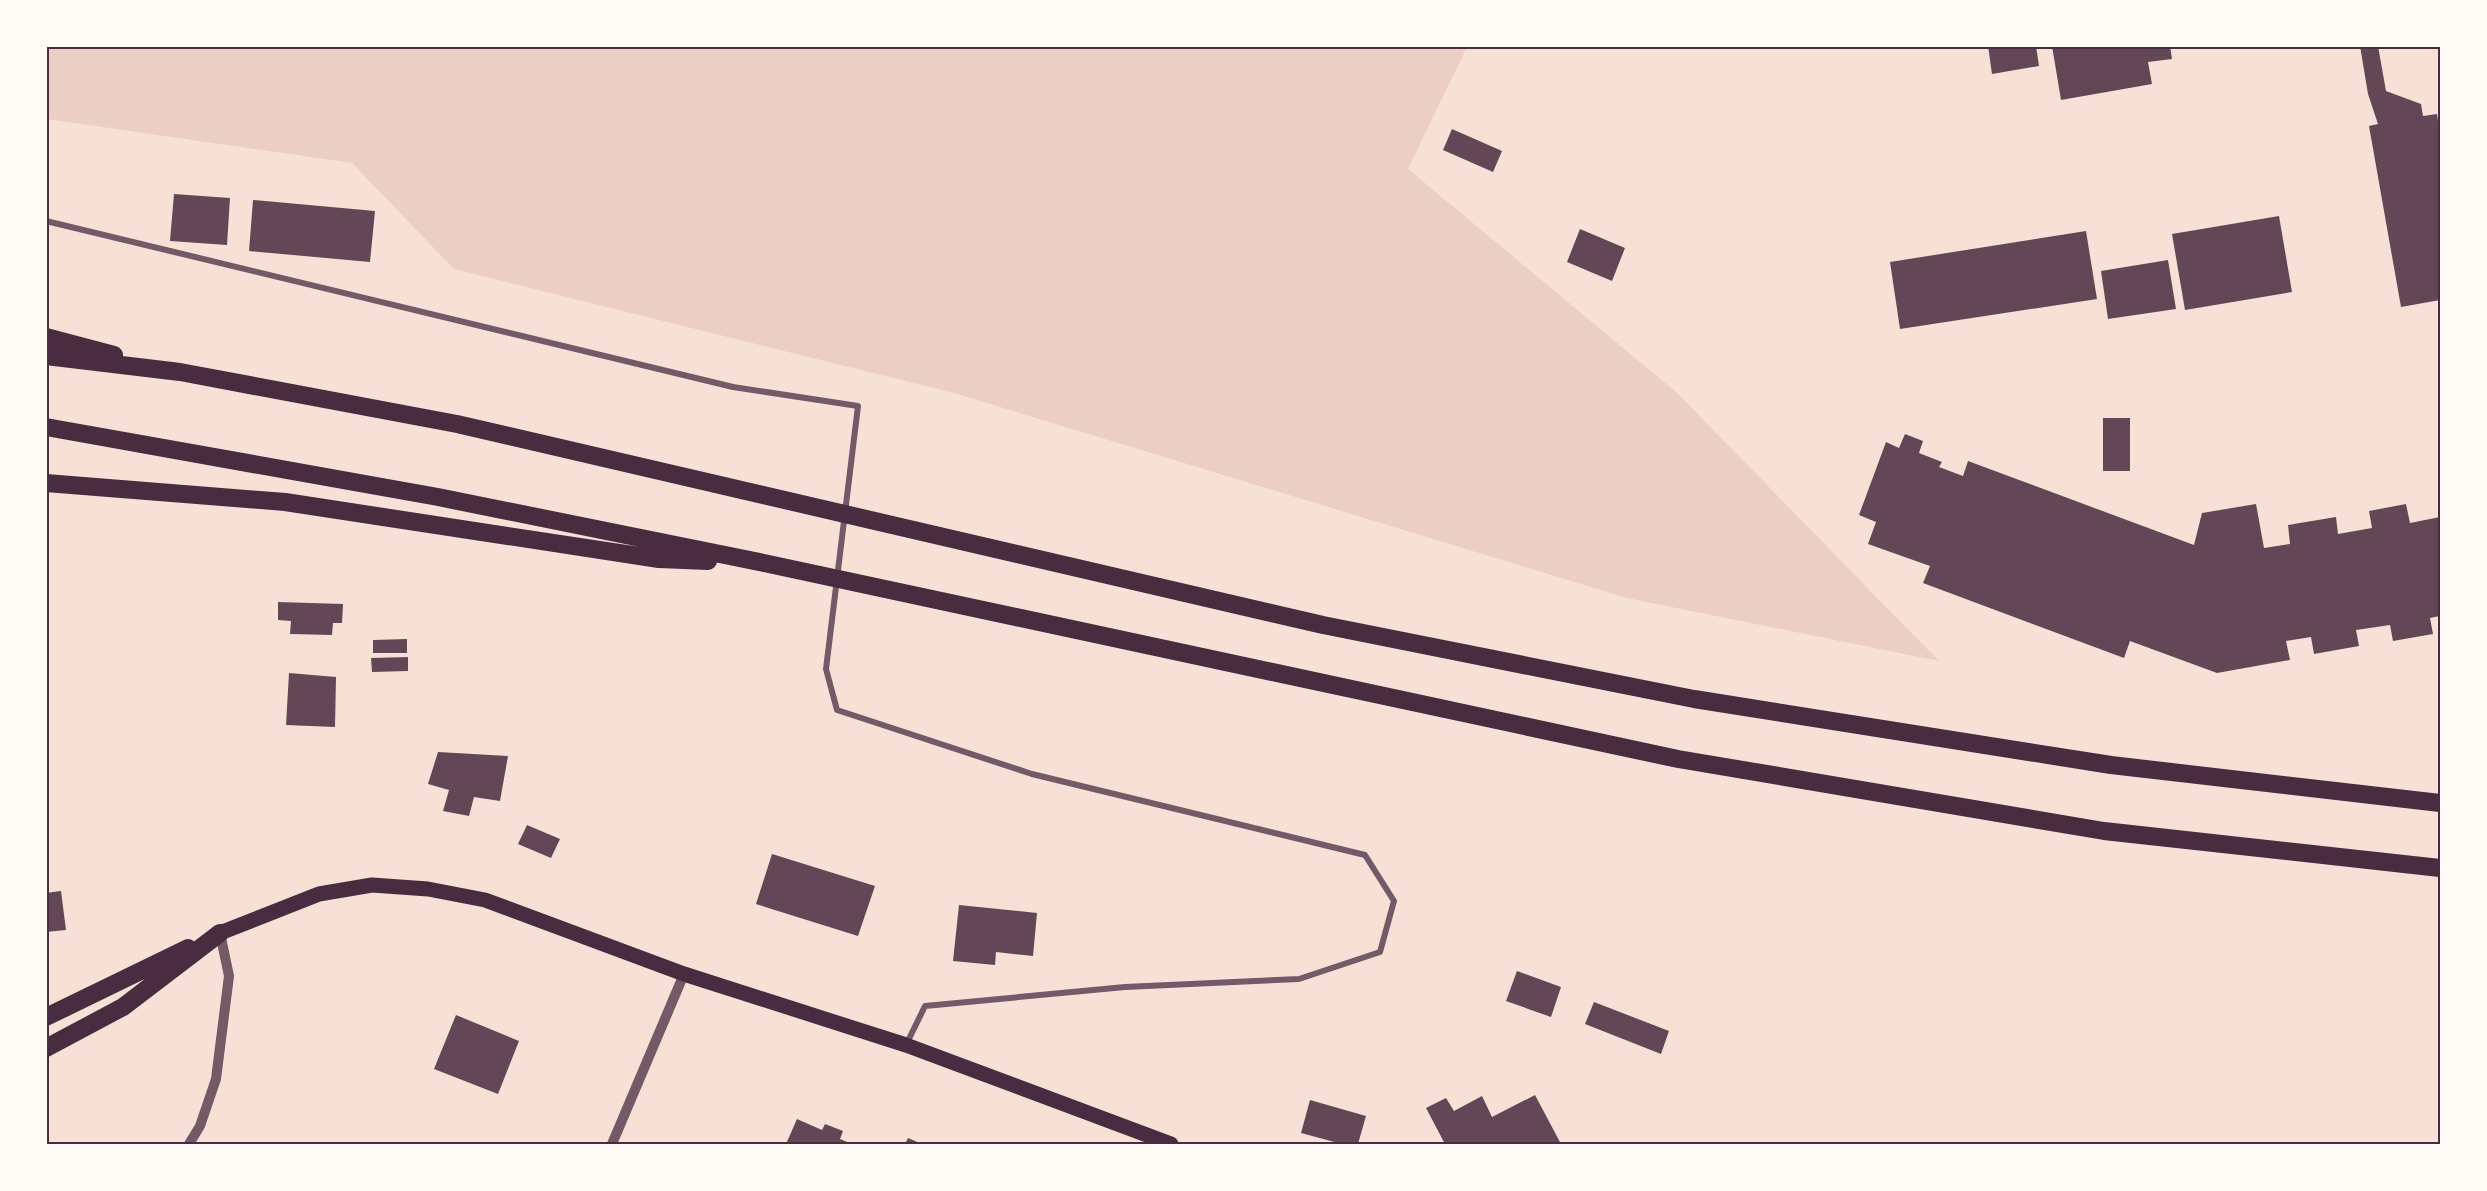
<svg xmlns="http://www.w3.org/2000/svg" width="2487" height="1191" font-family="Commissioner,sans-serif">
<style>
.green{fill:#ebcfc5}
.building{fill:#644757}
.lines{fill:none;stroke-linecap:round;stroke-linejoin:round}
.minor{stroke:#755966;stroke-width:6}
.tertiary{stroke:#755966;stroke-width:10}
.primary{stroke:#4a2c40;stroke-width:15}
.motorway{stroke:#4a2c40;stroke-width:18}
.neatline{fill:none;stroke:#4a2c40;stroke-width:2}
</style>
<rect width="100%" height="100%" fill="#f7e1d7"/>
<!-- green -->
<path class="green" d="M47,46l1420,1 -59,122 268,223 263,269 -312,-63 -673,-205 -500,-124 -102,-106 -305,-44z"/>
<!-- building -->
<path class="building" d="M1988,46h48l3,20 -47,8z
M2052,46h118l2,13 -24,3 4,22 -91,16z
M2360,46h18l8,45 35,13 2,12 14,-2 3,20v166l-39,7 -32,-181 9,-2 -10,-30z
M1452,129l50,22 -9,21 -50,-22z
M174,194l56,4 -3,47 -57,-4z
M253,200l122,11 -5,51 -121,-11z
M2279,216l13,76 -107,18 -13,-76z
M1580,229l45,19 -13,33 -45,-19z
M2086,231l11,68 -197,30 -10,-67z
M2168,260l8,49 -68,10 -7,-48z
M2103,418h27v53h-27z
M1905,434l18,7 -4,12 23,9 -3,5 24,9 5,-15 226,84 8,-32 54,-9 8,44 26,-4 -2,-19 48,-8 2,17 34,-6 -3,-17 37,-7 4,19 30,-6v99l-10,2 3,16 -40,7 -3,-16 -34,5 3,16 -45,8 -3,-17 -25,4 4,19 -73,13 -87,-32 -6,17 -201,-75 7,-17 -62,-22 8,-22 -17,-7 27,-73 13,6z
M278,602l65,2 -1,19h-9l-1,12 -42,-1 1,-13 -13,-1z
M407,639v14h-34v-13z
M408,657v14l-36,1 -1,-14z
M289,673l47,4 -1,50 -49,-2z
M438,752l70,4 -8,45 -26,-4 -5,19 -26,-5 6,-21 -21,-6z
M527,825l33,14 -9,19 -33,-14z
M772,854l103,32 -17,50 -102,-32z
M61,891l5,39 -20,2v-39z
M959,905l78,8 -4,43 -37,-4 -1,13 -42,-4z
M1517,971l44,16 -10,30 -45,-16z
M1594,1002l75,29 -8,23 -76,-30z
M456,1015l63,26 -21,53 -64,-25z
M1535,1095l26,49h-116l-19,-36 20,-10 8,13 28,-15 10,21z
M1310,1100l56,16 -8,28h-16l-41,-11z
M797,1119l25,11 3,-6 18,7 -3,8 12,5h-66z
M908,1138l14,6h-17z"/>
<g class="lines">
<!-- minor -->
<path class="minor" d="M46,221l687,166 125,19 -32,263 11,41 195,64 333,81 29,46 -14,51 -81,27 -174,8 -200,19 -19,39"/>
<!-- tertiary -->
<path class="tertiary" d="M189,1144l11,-18 16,-47 13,-103 -9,-43
M612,1144l72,-170"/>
<!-- primary -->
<path class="primary" d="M220,933l99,-39 53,-9 56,4 57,11 199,74 222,71 265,99"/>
<!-- motorway -->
<path class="motorway" d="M46,337l68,18
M46,356l134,16 277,52 866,201 371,74 417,66 329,38
M46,427l392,70 326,66 914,196 426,72 336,37
M46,483l239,19 374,57 49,2
M46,1017l142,-69
M46,1048l77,-41 97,-74"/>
</g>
<!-- border -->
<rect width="2487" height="1191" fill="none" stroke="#fffaf5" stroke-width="96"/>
<rect x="48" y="48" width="2391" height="1095" class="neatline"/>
</svg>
